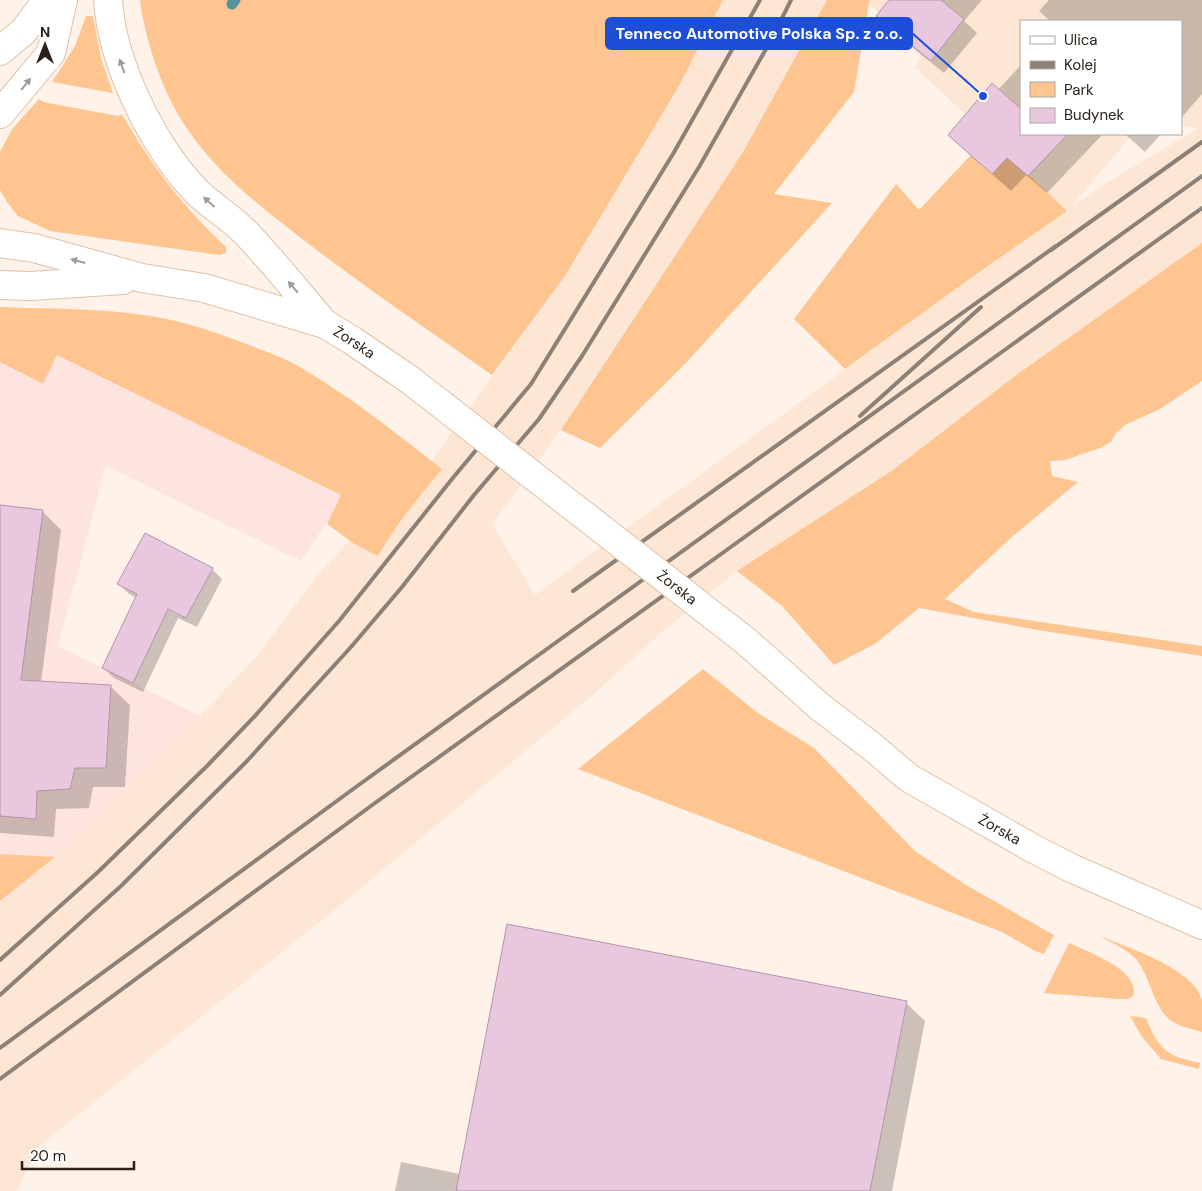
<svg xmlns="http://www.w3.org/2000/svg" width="1202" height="1191" font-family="'DM Sans',sans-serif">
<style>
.commercial{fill:#fee4de}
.built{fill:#fde6d3;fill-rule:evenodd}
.green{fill:#ffc591}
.shadow{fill:#0003}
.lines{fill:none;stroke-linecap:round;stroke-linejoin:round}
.stream{stroke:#54949e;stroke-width:11}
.building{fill:#e8c7df;stroke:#b394ab}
.secondary-casing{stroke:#dfc1a7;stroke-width:30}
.secondary{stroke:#fff;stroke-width:28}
.rail{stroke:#8d8177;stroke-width:4}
.secondary-bridge-casing{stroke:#dfc1a7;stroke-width:30;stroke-linecap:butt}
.secondary-bridge{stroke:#fff;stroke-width:28}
.oneway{fill:#a09b97}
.labels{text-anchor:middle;stroke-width:4;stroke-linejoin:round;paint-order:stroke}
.street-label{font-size:15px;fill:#2c2117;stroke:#fff}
.leader{fill:none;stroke:#1d4ed8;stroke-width:2}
.callout-dot{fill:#1d4ed8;stroke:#fff;stroke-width:2}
.callout{fill:#1d4ed8;stroke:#1d4ed8;stroke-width:2}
.callout-label{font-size:16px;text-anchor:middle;font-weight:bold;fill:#fff}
</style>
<rect width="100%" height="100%" fill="#fff2e8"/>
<!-- commercial -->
<path class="commercial" d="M0,307l127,6 47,8 23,6 48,17 43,17 42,26 54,38 -50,86 -33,50 -195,-95 -48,180 142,70 -145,141 -55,-3z"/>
<!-- built -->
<path class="built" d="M723,0h104l-84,152 -182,278 -69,94 43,71 440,-320 92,-64 -152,-144 6,-10 -52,-54 1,-3h332v243l-187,133 -122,94 -156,101 -76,62 -66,60 -259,216 -298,238 -21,44h-17v-290l55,-44 145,-141 56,-59 61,-81 39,-43 39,-22 170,-235 114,-190zM1021,21h160v104l18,3 -93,55 -37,26 64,-75h-112z"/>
<!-- green -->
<path class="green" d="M140,0h583l-44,86 -114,190 -73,99c-61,-43 -123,-85 -182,-130 -47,-36 -96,-73 -128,-124 -21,-34 -37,-81 -42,-121z
M827,0h43l-1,3 -15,89 -80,102 58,9 -147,161 -85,84 -39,-18 182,-278z
M86,16h7l8,42 12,35 -61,-11 23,-36z
M39,99l4,3 75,14 4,-2c29,51 61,93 104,133v6l-7,2 -169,-24 -32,-15 -11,-14 -7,-12v-38l12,-23z
M971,155l21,19 15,-16 23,18 37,35 -92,64 -130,94 -51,-50 102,-135 23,26z
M1202,243v138l-42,28 -35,16 -9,8 -5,9 -11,6 -35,12 -15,1 2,15 26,6 -65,54 -68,63 29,13 228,34v10l-164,-26 -119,-22 -44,36 -41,21 -52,-59 -45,-35 156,-101 122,-94z
M0,307c50,2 101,1 151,9 37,6 73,19 108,33 11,4 22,8 32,13 52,29 104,70 151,107 -23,28 -46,55 -64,87l-25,-13 -26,-19 14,-29 -284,-140 -14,29 -43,-22z
M703,669l55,44 56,35 101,103 51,34 88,50 -10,19 -9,-3 -33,-19 -424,-163z
M0,854l55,3 -55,44z
M1100,936c27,11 97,34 102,65 0,10 0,22 0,31 -10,-3 -24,-6 -32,-12 -17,-14 -20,-44 -34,-61 -9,-10 -24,-16 -36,-23z
M1069,943c18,8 65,25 65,48 0,9 -8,8 -15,8l-75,-6z
M1130,1016l16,2c13,32 21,38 54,45l-1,6 -38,-10 -19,-22z"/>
<!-- shadow -->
<path class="shadow" d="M891,0h91l-18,21 13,12 -33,40 -54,-44 -13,-13z
M1049,0h153v94l-21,24v-97h-131l-11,-10z
M1021,65v69h82l-56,59 -21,-18 -15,16 -43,-38 30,-63z
M1125,134h36l-16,18z
M0,506l42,5 19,19 -20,152 70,5 19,18 -5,82h-32l-4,21 -33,1 -2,28 -54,-4z
M212,569l10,10 -25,48 -19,-9 -35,74 -29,-14 -10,-10 33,-70 -8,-4 -10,-10z
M906,1003l19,18 -33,170h-497l6,-29 59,12z"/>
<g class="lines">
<!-- stream -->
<path class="stream" d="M232,4l3,-4"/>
</g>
<!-- building -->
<path class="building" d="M889,0h52l23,19 -33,42 -55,-45z
M992,83l29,26v25h47l-40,42 -21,-18 -15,16 -44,-39z
M0,505l43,5 -22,170 90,5 -5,83h-31l-5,21 -33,2 -1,28 -36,-3z
M145,533l68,35 -27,50 -18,-9 -35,74 -31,-15 35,-74 -20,-10z
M507,924l400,77 -37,190h-414z"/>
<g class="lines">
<defs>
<g id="secondary">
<path d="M108,0c4,64 45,147 90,193 16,15 35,26 50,42 26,28 51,59 77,89"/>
<path d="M0,51l24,-20 23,-31"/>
<path d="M0,114l51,-61 12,-53"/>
<path id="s1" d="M0,243l34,5 108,30 62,10 121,36 28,17 57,39"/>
<path d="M0,285l31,1 92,-6"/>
<path id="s2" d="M747,642l73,65 50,38 39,33 125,71 37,19 131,57"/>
</g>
</defs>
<!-- secondary casing -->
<use href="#secondary" class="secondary-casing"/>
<!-- secondary -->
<use href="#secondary" class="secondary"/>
<!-- rail -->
<path class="rail" d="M1051,250l151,-108
M860,416l121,-109
M573,591l483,-345
M0,960l98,-88 110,-107 47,-49 84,-95 113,-142 79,-95 142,-230 87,-154
M0,995l121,-109 126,-125 104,-114 51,-60 72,-92 65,-76 43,-63 117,-189 71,-125 21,-42
M0,1048l360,-264 842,-608
M0,1079l375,-276 827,-595"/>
<defs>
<g id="secondary-bridge">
<path id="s3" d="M410,380l337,262"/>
</g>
</defs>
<!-- secondary-bridge casing -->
<use href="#secondary-bridge" class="secondary-bridge-casing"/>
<!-- secondary-bridge -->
<use href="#secondary-bridge" class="secondary-bridge"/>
</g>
<!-- one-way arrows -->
<defs><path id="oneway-solid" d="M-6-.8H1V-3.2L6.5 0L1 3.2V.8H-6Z" transform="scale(1.25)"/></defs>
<g class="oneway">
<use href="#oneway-solid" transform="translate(122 66) rotate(-110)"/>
<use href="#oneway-solid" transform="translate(26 84) rotate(-51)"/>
<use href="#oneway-solid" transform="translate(209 202) rotate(-138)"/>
<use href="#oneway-solid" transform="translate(78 261) rotate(-165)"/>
<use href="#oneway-solid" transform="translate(293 287) rotate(-131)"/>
</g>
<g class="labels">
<!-- street labels -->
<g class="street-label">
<text dy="5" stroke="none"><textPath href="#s1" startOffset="370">Żorska</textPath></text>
<text dy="5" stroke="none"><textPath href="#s3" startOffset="338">Żorska</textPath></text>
<text dy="5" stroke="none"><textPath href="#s2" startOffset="316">Żorska</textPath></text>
</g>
</g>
<!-- callouts -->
<path class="leader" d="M983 96L912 33"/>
<circle class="callout-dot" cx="983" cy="96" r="5"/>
<rect class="callout" x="606" y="18" width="306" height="31" rx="5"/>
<g class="callout-label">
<text x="759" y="39">Tenneco Automotive Polska Sp. z o.o.</text>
</g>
<!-- legend -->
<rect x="1020" y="20" width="162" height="115" fill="#ffffff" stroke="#aba6a2"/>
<rect x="1030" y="36" width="25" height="8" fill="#ffffff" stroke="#aba6a2"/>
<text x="1064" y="45" font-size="15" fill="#2c2117">Ulica</text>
<rect x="1030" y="61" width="25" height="8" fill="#8d8177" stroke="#aba6a2"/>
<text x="1064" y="70" font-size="15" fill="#2c2117">Kolej</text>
<rect x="1030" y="82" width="25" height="15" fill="#ffc591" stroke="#aba6a2"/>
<text x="1064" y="95" font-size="15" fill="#2c2117">Park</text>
<rect x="1030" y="108" width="25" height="15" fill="#e8c7df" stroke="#aba6a2"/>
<text x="1064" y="120" font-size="15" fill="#2c2117">Budynek</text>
<!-- north arrow -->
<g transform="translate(45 45)" stroke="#ffffff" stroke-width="4" paint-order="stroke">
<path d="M0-4L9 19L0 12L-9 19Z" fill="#2c2117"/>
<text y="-8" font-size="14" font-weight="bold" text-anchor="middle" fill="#2c2117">N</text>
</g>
<!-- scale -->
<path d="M22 1161v8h112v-8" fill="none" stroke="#2c2117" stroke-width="2.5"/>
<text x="30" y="1161" font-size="15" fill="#2c2117" stroke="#ffffff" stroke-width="4" paint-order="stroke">20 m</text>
</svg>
